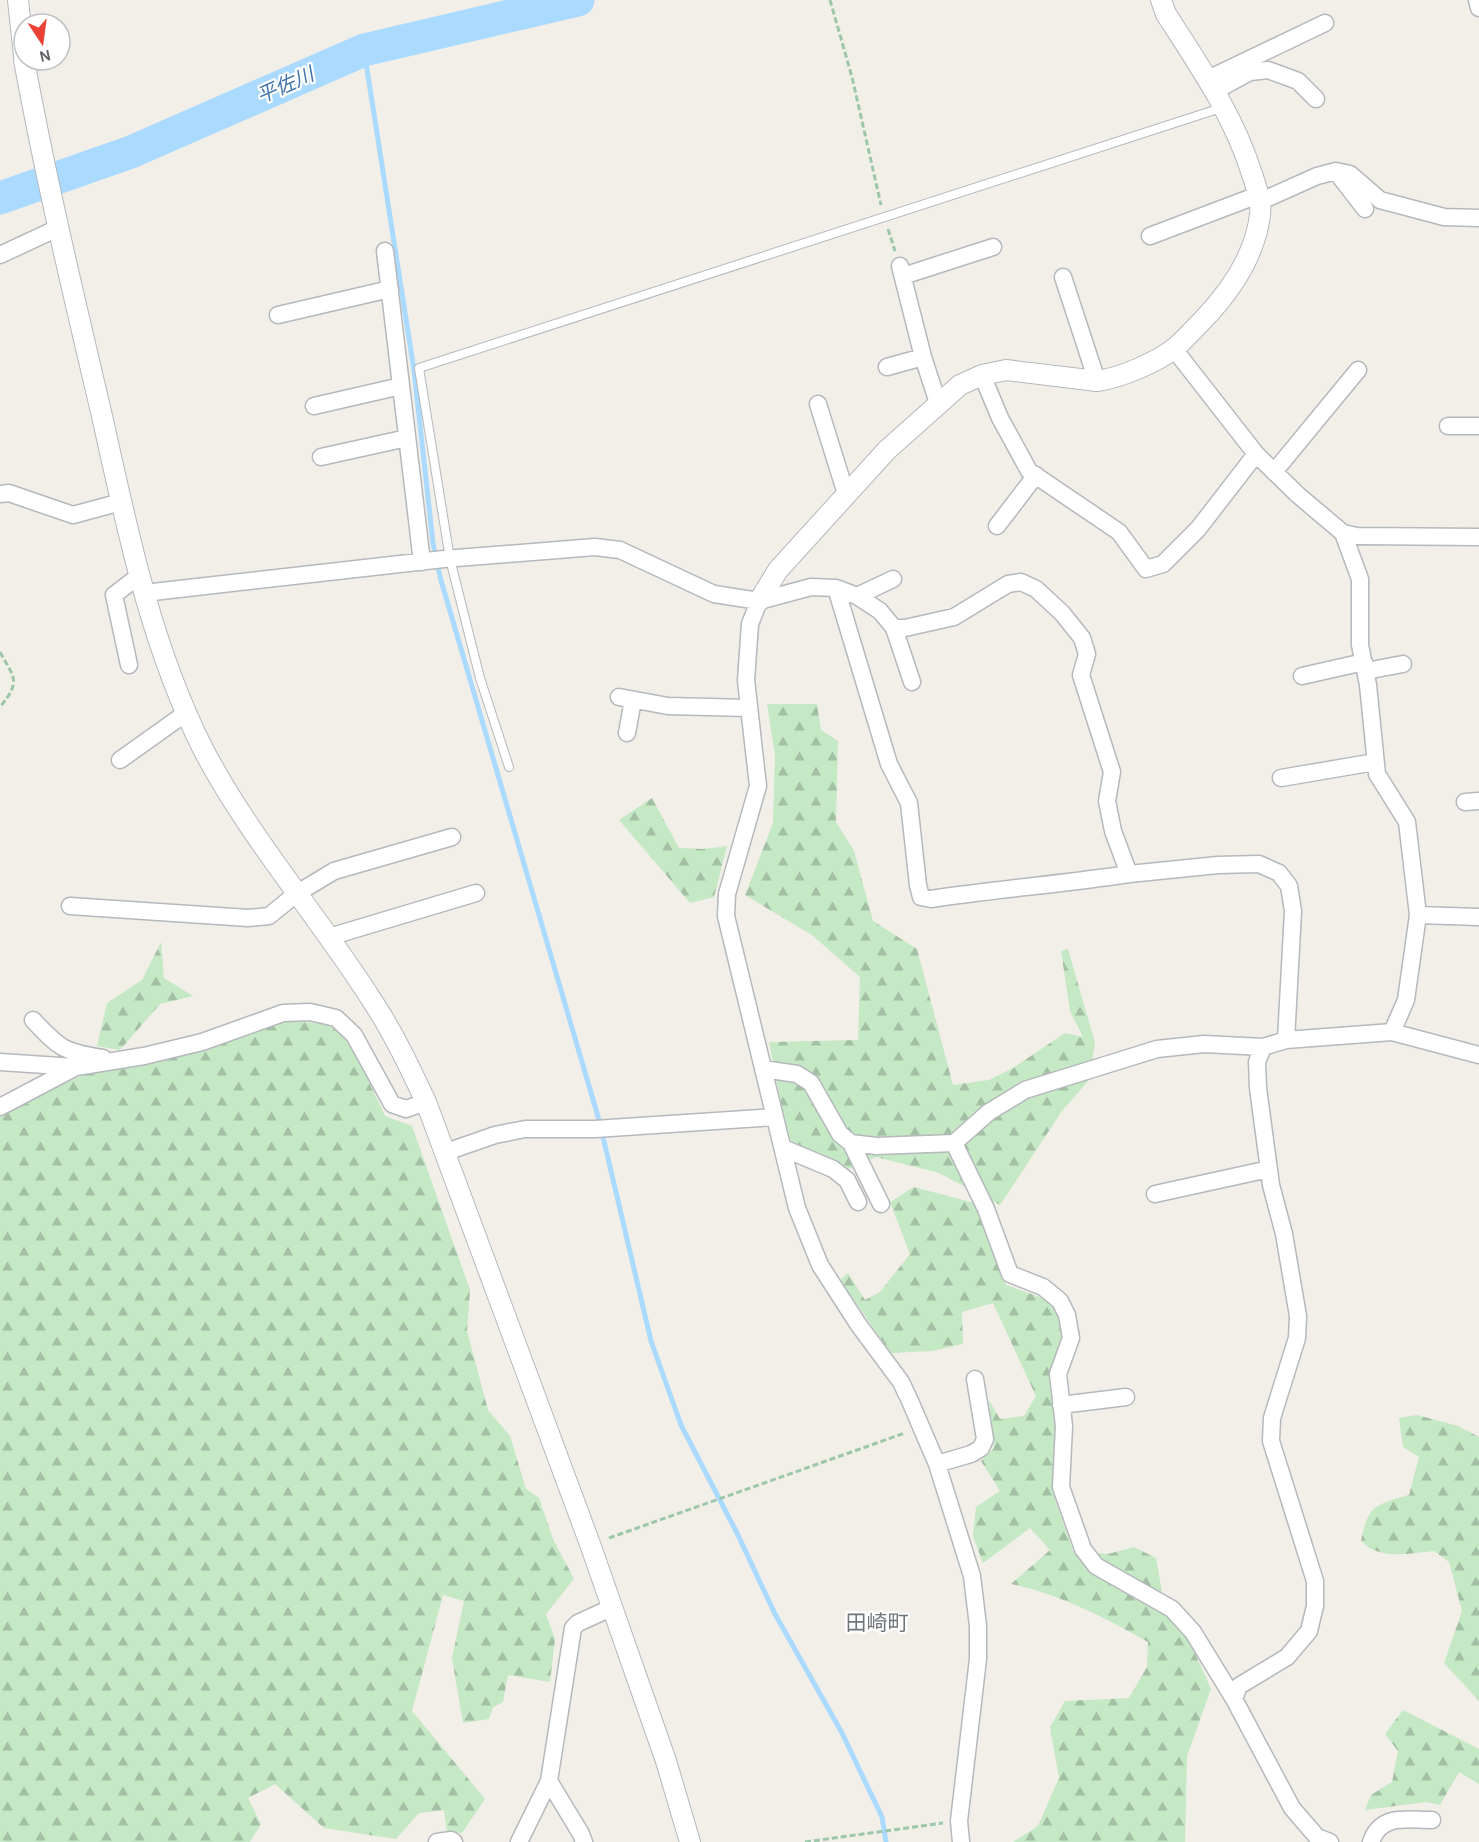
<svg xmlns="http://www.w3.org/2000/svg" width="1479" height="1842" font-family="Karla,'Noto Sans JP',sans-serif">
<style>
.forest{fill:url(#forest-firs)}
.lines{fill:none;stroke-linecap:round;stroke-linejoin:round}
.stream{stroke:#aadaff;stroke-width:5}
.river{stroke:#aadaff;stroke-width:33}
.service-casing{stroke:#b5b8bc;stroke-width:10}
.minor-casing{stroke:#b5b8bc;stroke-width:19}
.tertiary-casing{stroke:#b5b8bc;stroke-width:22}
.path{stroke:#9cc7a9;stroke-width:3;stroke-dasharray:6 3;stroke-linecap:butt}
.service{stroke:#fff;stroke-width:8}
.minor{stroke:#fff;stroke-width:16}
.tertiary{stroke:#fff;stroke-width:20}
.labels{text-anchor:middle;stroke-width:4.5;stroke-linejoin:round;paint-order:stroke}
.water-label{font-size:20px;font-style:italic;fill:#4174aa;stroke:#fff}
.quarter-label{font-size:21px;fill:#70757a;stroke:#fff}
</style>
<defs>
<pattern id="forest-firs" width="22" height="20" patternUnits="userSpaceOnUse" patternTransform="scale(1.5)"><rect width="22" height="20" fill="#c5e8c5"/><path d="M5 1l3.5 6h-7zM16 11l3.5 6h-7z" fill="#a3c0a4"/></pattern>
</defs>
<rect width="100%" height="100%" fill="#f1efe8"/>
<!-- forest -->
<path class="forest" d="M767,704h50l4,26 17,11 -2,81 18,29 19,70 44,28 36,136 36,-5 24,-12 52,-35 18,4 -13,-26 -9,-60 7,-2 27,94 -6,37 -27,31 -62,94 -61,-32 -63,-16 -27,12 -58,-27 -10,-38 -12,-62 89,-2 2,-63 -48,-42 -67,-40 28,-72 2,-67z
M652,798l27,50 24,1 24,-3 -13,51 -24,6 -71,-83z
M161,942l3,36 29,18 -33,8 -40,46 -23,-4 10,-43 35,-23z
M287,1021l44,3 21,22 33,70 27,10 58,164 -3,41 21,79 22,26 16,53 13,9 14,41 21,40 -28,35 9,25 -5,43 -42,-7 -5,27 -10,5 -4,12 -26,4 -11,-65 12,-57 -21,-6 -31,116 73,88 -23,34 -15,-1 -3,-22 -25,3 -23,26 -72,-11 -49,-44 -27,14 13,26 -11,18h-250v-729l81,-37 131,-32z
M914,1187l60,16 32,82 42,15 12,18 2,21 -13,37 8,45 -2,78 18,52 35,3 26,-7 22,11 10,57 23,25 22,49 -24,67 -2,86h-172l25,-16 21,-48 -9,-51 15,-26 64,-3 18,-31 1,-25c-43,-24 -88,-48 -137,-58l39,-34 -20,-22 -47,35 -10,-27 3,-29 24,-16 -19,-30 13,-13 -5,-48 11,19 24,-3 12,-20 -43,-93 -31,9 1,32 -31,7 -41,2 -51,-73 8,-7 17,27 15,-8 30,-38 -20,-52z
M1417,1415l41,11 21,11v264l-35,-38 18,-52 -13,-49 -15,-11c-24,2 -54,10 -73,-10 7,-37 15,-36 48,-46l10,-38 -16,-10 -4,-29z
M1403,1710l76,39v35l-20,-12 -19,33 -14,-3 -61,8 6,-15 21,-13 6,-31 -13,-17z"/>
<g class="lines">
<!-- stream -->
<path class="stream" d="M364,50l50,320 19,173 7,34 159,543 52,221 30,84 56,108 38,81 67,119 40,84 4,25"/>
<!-- river -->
<path class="river" d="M0,198l131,-46 233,-102 214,-50"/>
<defs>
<path id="service" d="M509,767l-29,-89 -30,-119 -31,-191 805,-261"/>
<path id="minor" d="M1477,0l2,8
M1208,79l117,-56
M1215,91l35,-19 18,-2 30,11 18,18
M1338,174l27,35
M1259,202l58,-26 19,-5 14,3 30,26 64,17 35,1
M1150,236l108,-41
M385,251l37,311
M0,255l58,-27
M900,266l23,91 15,46
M903,276l90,-29
M1063,277l34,104
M278,315l112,-26
M1174,349l82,105 42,41 45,38 14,3 122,1
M887,367l36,-10
M982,375l18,43 29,53 90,61 27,37 17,-5 35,-35 58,-75
M818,404l28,90
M314,406l87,-20
M1448,426h31
M321,457l86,-19
M1274,472l84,-102
M0,494l9,-1 64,22 48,-13
M997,526l39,-51
M1343,533l17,46v66l8,40 9,89 30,48 11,93 -12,85 -14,32
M836,588l53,176 20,39 9,82 3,12 10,2c66,-10 132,-15 198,-25
M144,593l300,-34 151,-12 25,3 94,44 45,7 52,-14 25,1 21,8 23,15 14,17h11l49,-11 54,-33 13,-2 15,7 26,24 20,25 5,16 -6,21 31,97 -5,29 6,30 16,43 89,-9 41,-1 20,9 10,13 4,25 -7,129
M857,596l36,-17
M759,601l-9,23 -4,56 12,106 -31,108 -1,22 71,292 23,57 38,59 43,58 9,19 27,63 35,112 6,50v33l-19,162 2,21
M894,628l18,54
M129,665l-15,-70 26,-20
M1366,671l37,-7
M1302,676l62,-14
M619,697l49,9 81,2
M627,733l6,-33
M120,760l66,-47
M1281,778l94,-16
M1465,802l14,-1
M70,906l178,12 21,-2 27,-22 38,-23 118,-34
M1418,915l61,2
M329,937l147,-44
M33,1020c27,29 31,32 70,38
M1263,1047l-6,15 1,26 13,97 13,49 14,82 -1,22 -25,80 -1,23 44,140v25l-6,25 -22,26 -48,29 -5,13 58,109 25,29 13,5
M0,1062l75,5
M763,1069l34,5 14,9 29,51 11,9 25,3 78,-3 35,-31 36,-22 132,-41 47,-5 59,3 23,-7 106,-8 87,23
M0,1107l76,-40 68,-11 58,-14 81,-29 27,-1 26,6 18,17 38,69 14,5 20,-7
M851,1143l30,61
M954,1143l32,66 24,65 33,13 17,14 7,14 4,23 -13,36 6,52 -3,61 22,62 13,17 76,43 21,23 41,67
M783,1148l50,21 14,11 11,22
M446,1152l49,-17 30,-6h70l179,-12
M1155,1194l114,-25
M1061,1405l65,-8
M937,1464l34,-10 10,-6 4,-9 -10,-60
M437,1842l14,-2 3,2
M519,1842l30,-61
M584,1842l-3,-8 -32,-53 24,-153 5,-5 35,-16
M1371,1842c10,-29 36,-22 61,-22"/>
<path id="tertiary" d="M18,0l6,56
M24,60c22,120 50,237 78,356 25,112 48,227 100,331 47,91 116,168 171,255 21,32 37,66 53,100l164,442 76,217 24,81
M759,601l19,-31 109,-120 73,-65 22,-10 24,-5 91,11c23,-3 61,-19 79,-34 9,-8 17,-17 26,-26 28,-29 53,-66 58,-106 2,-13 -4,-29 -8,-41 -19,-60 -52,-107 -86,-160l-5,-14"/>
</defs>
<!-- service casing -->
<use href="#service" class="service-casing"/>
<!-- minor casing -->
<use href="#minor" class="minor-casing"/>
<!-- tertiary casing -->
<use href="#tertiary" class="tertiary-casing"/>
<!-- path -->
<path class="path" d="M830,0l22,77 29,128
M888,229l7,22
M0,652c15,27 21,29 0,55
M609,1538l296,-105
M805,1842l138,-19"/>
<!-- service -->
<use href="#service" class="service"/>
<!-- minor -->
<use href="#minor" class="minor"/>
<!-- tertiary -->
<use href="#tertiary" class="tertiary"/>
</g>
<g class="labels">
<!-- water labels -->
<g class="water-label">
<text transform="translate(285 85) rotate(-24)" y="7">平佐川</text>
</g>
<!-- quarter labels -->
<g class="quarter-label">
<text x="877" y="1630">田崎町</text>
</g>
</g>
<!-- north arrow -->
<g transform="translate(42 42) rotate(167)"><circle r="28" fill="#ffffff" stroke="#bfc1c3" stroke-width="1.5"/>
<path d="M0-4.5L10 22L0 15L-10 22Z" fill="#ea4335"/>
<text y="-9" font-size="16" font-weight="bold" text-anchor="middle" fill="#5f6368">N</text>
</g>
</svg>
